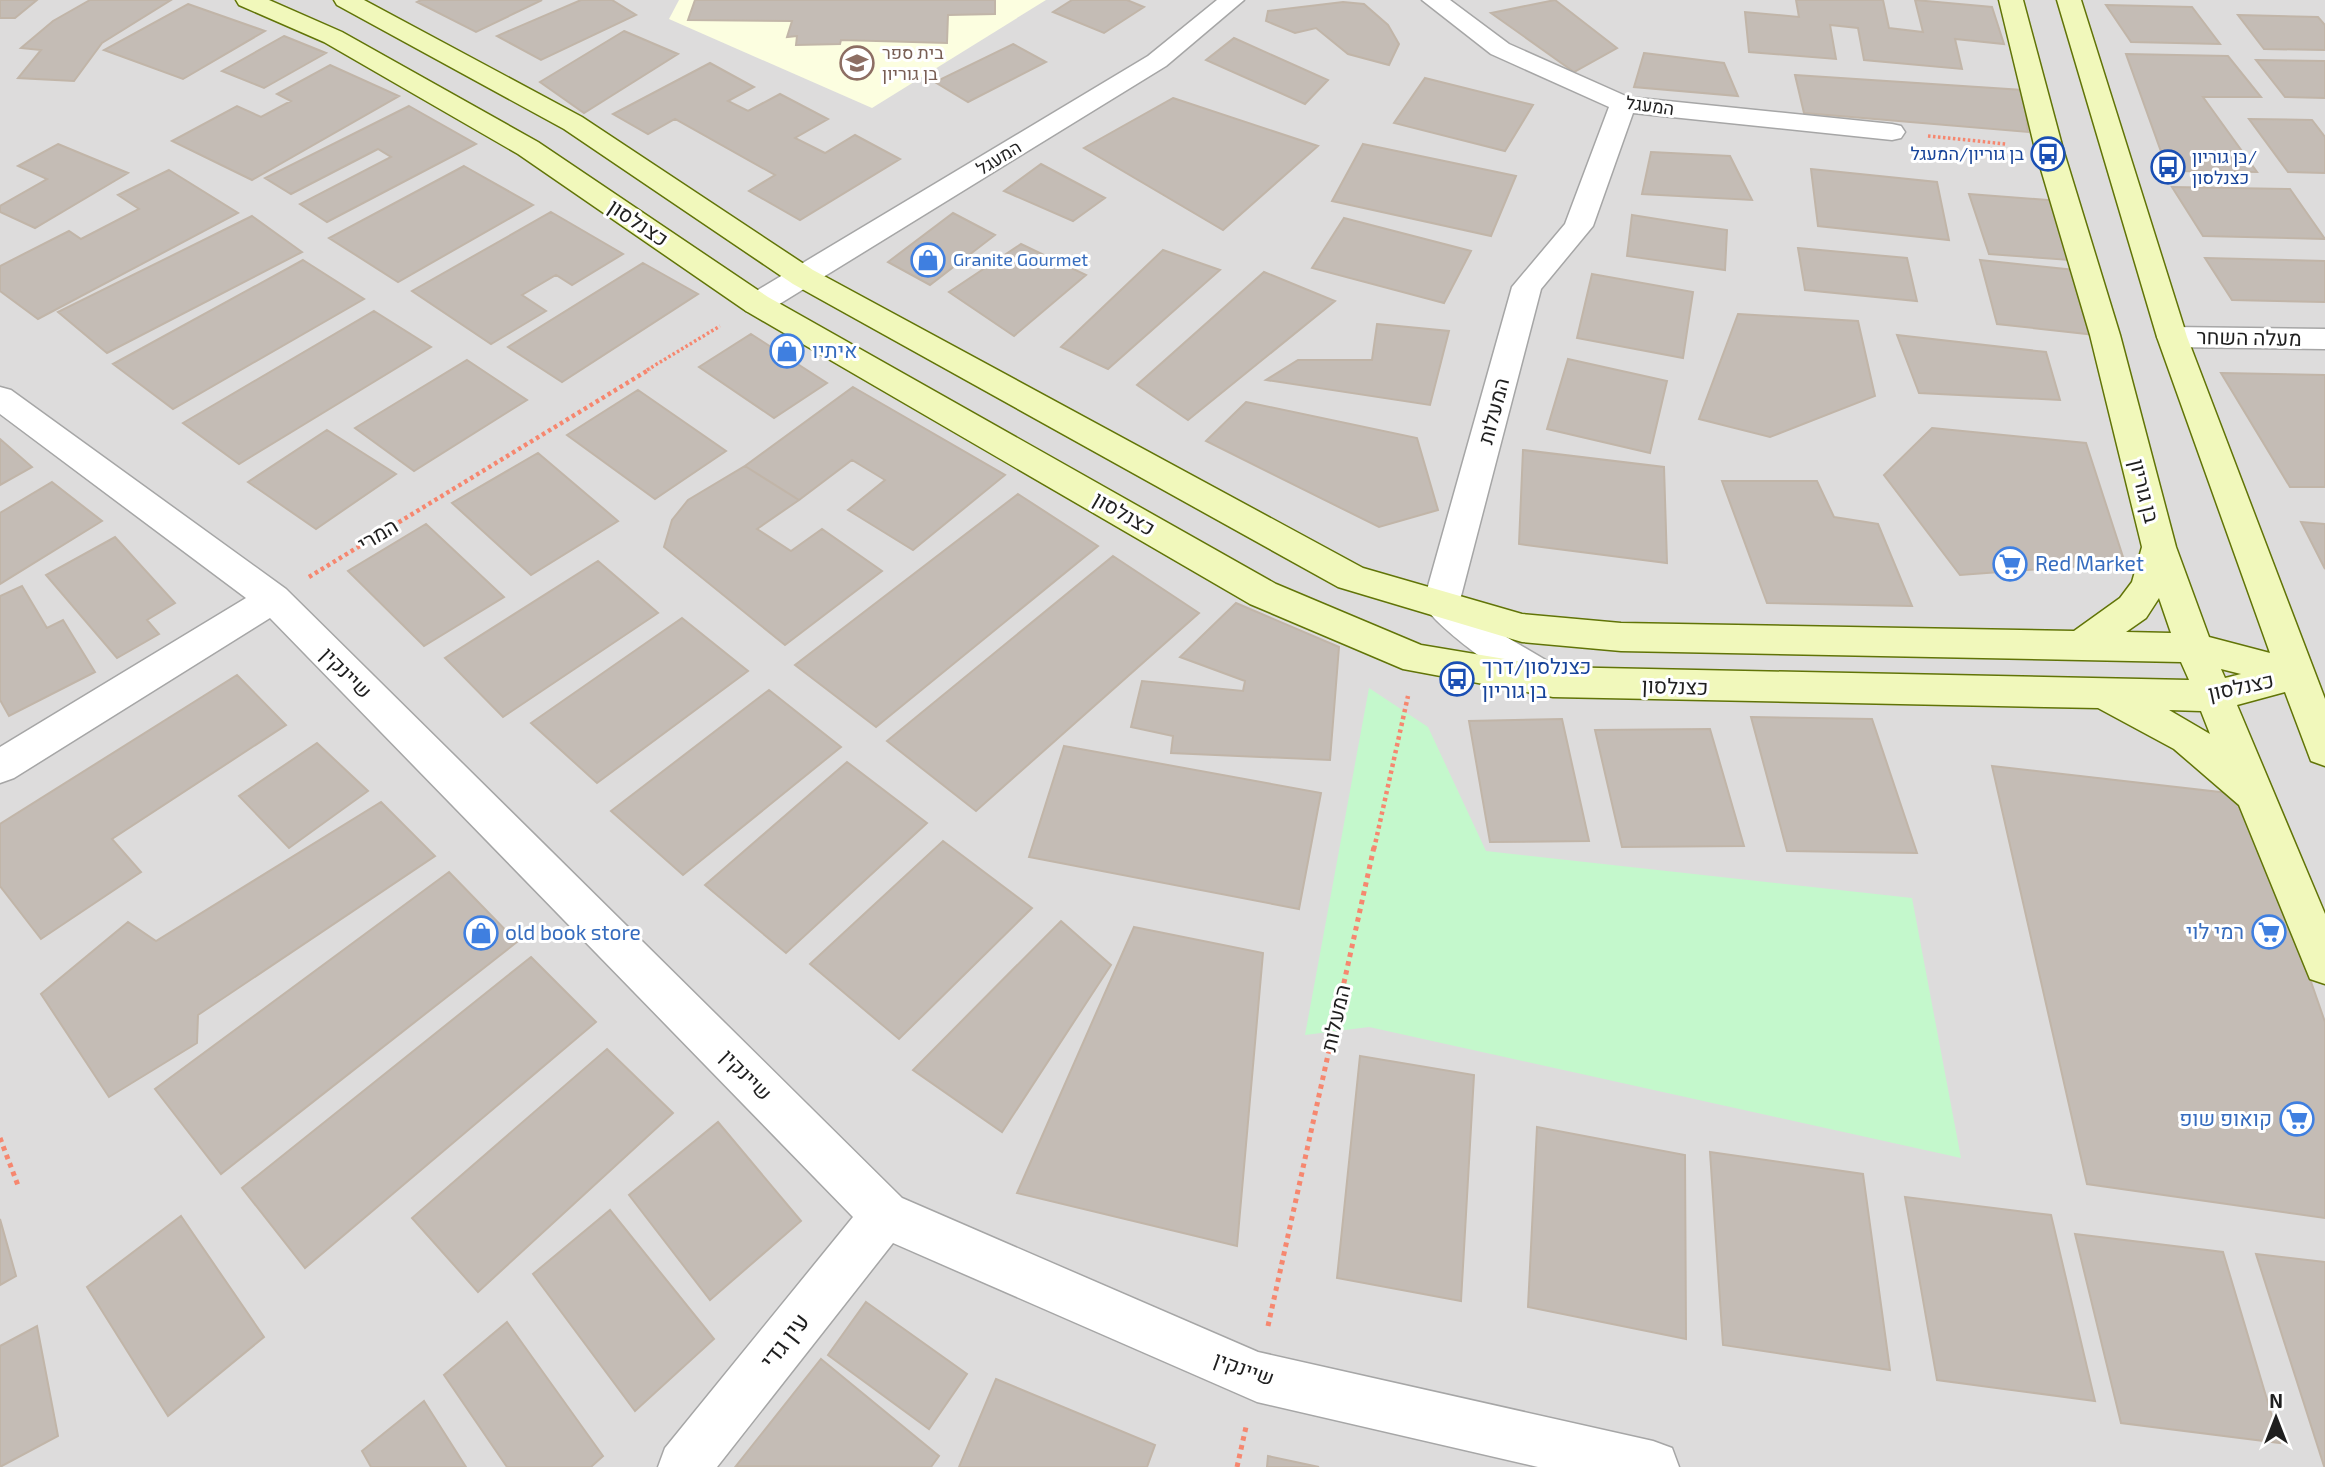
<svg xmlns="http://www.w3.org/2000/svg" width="2325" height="1467" font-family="'Exo 2',Heebo,sans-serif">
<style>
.residential{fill:#dddcdc}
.education{fill:#fcfee0}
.park{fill:#c4f8cc}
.building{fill:#c4bcb5;stroke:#c1b5a8;stroke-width:2}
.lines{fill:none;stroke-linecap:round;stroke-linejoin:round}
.street-casing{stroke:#a6a6a6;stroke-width:3}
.secondary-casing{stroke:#617407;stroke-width:3}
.path-far2{stroke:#f6876f;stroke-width:3.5;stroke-dasharray:2.5 2.5;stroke-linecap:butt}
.path-far1{stroke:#f6876f;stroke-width:4.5;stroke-dasharray:3.5 3.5;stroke-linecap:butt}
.path{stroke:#f6876f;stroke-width:5;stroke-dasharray:4.5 4.5;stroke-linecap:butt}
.street{fill:#fff;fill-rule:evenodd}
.secondary{fill:#f1f8bb;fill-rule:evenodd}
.labels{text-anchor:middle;stroke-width:6;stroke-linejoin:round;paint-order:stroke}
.far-education-label{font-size:18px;fill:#785e54;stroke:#fff;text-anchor:start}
.far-street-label{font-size:18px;fill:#1f1f1f;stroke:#fff}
.far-transit-label{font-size:18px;fill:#164399;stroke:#fff;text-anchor:end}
.far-shop-label{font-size:18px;fill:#366cbe;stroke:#fff;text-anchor:start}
.street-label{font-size:21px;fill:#1f1f1f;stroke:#fff}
.shop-label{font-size:21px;fill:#366cbe;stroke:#fff;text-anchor:start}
.transit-label{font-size:21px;fill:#164399;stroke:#fff;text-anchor:start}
.near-street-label{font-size:24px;fill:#1f1f1f;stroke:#fff}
</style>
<rect width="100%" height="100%" fill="#efede5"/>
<!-- residential -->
<path class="residential" d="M0,0h2325v1467h-2325z"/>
<!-- education -->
<path class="education" d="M679,0h367l-174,108 -203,-89z"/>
<!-- park -->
<path class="park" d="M1369,688l59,39 58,124 426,47 49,260 -592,-131 -64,8z"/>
<!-- building -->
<path class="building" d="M0,0h37l-22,18h-15z
M90,0h81l-69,43 -28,38 -56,-3 23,-28 -20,-2 32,-27z
M421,0h121l-66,32 -59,-30z
M581,0h31l24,15 -95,45 -44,-24z
M695,0h300v14l-47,1 -1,28 -106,-3 -1,4 -44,1 1,-9 -10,1 5,-16 -104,-1z
M1072,0h55l17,7 -40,26 -51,-21z
M1555,0l62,48 -43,24 -83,-59z
M1796,0h87l6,28 34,4 -8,-32 77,7 12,37 -49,-5 7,30 -98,-9 -6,-32 -28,-3 6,34 -87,-7 -4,-40 54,5z
M1343,2l21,2 24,21 11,19 -10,21 -41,-11 -32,-26 -21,5 -29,-12 2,-10z
M188,4l77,27 -82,48 -79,-29z
M2106,5l86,2 28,37 -89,-2z
M2238,15l80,2 7,8v25l-61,-1z
M624,31l54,23 -94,59 -44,-31z
M284,36l42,17 -62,35 -42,-17z
M1234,38l94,42 -23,24 -99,-44z
M1013,44l33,18 -78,40 -33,-20z
M1644,53l80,10 14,33 -104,-9z
M2126,54l102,2 33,41h-58l54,75 -89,-1z
M2256,60l69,1v37l-40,-1z
M710,63l44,24 -26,14 20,10 32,-17 48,25 -33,19 30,15 30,-18 45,24 -100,61 -51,-29 26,-16 -100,-56 -27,15 -35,-20z
M330,65l69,31 -147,84 -80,-39 65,-35 24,11 30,-16 -14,-7z
M1795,75l228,15 5,42 -224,-19z
M1425,78l108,27 -28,46 -111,-28z
M1173,98l145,48 -95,84 -139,-82z
M409,106l67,38 -149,78 -27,-18 91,-47 -13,-8 -87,45 -26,-16z
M2249,119l63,1 13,17v36l-37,-1z
M58,144l70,29 -93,55 -35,-16v-6l47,-27 -29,-13z
M1363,144l153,32 -25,60 -159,-35z
M1651,152l79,4 22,44 -110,-6z
M1041,164l64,34 -32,23 -69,-30z
M464,166l69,39 -135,77 -69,-44z
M1811,169l126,13 12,58 -131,-14z
M169,170l69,43 -200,106 -38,-28v-25l69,-35 12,8 58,-30 -21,-14z
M2172,187l118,2 35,50 -122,-3z
M1969,194l91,7 23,60 -94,-7z
M551,212l72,42 -51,31 -16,-10 -34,20 24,16 -55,33 -79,-53z
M953,213l42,22 -65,50 -42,-23z
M1632,215l95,15 -2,40 -98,-14z
M252,216l50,36 -195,101 -49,-41z
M1344,218l127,33 -27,52 -132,-35z
M1021,244l65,31 -72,61 -65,-44z
M1798,248l109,10 10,43 -112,-11z
M1163,250l57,20 -112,99 -47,-22z
M2205,258l120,3v41l-93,-2z
M303,260l61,39 -191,110 -60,-45z
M1980,260l95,10 21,65 -99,-11z
M643,263l55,31 -136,88 -54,-35z
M1264,272l71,29 -147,119 -51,-35z
M1592,274l101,18 -10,66 -106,-20z
M374,311l57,36 -192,117 -56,-41z
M1738,314l120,7 17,75 -105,41 -71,-18z
M1377,324l72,7 -19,74 -164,-25 32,-20h74z
M751,334l76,49 -53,35 -75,-51z
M1897,335l149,17 14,48 -141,-7z
M1568,359l99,22 -17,72 -103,-24z
M467,360l60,40 -113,71 -59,-43z
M2221,373l104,2v112h-35z
M853,387l152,88 -92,75 -65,-40 37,-30 -33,-20 -53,40 -54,-34z
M638,390l88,61 -71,48 -88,-64z
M1246,402l171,36 21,72 -59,17 -173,-86z
M1932,428l154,15 39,120 -165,12 -76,-100z
M327,430l69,44 -80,55 -68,-47z
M0,439l32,28 -32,18z
M1523,450l141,17 3,96 -148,-19z
M538,453l80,68 -87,54 -79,-72z
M745,466l54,34 -42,29 34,22 31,-22 60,42 -97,74 -121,-98 8,-27 16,-20z
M1722,481h95l17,36 44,7 34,82 -145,-3z
M52,482l50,39 -102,63v-71z
M1018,494l80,52 -222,181 -81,-62z
M2301,522l24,2v45z
M426,524l78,73 -80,49 -76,-75z
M115,537l60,66 -28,17 12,14 -42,24 -71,-83z
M1113,556l86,57 -223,198 -89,-70z
M598,561l60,52 -155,104 -58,-59z
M22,586l25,42 16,-8 32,52 -86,44 -9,-16v-104z
M1236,603l103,44 -9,113 -159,-7 2,-17 -42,-9 11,-46 101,10 2,-10 -65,-24z
M682,618l66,53 -151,112 -66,-60z
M237,675l49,50 -174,114 29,33 -100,67 -41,-53v-62z
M769,690l72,57 -158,128 -72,-64z
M1751,717l121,2 45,134 -130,-2z
M1562,719l27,122 -99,1 -21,-121z
M1710,729l34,117 -122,1 -27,-117z
M317,743l51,48 -79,57 -50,-52z
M1064,746l257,47 -22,116 -270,-52z
M847,762l80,61 -141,130 -81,-68z
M1992,766l254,29 79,227v196l-238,-34z
M381,802l54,54 -237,159 -1,28 -88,54 -68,-103 87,-72 28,19z
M943,841l89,67 -133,131 -89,-75z
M449,872l68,70 -296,232 -66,-85z
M1061,921l50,44 -109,167 -89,-62z
M1134,927l129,26 -26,293 -220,-53z
M531,957l65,65 -291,246 -63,-80z
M607,1049l66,64 -195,179 -66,-74z
M1360,1056l114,19 -13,226 -124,-23z
M718,1122l83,99 -91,79 -81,-105z
M1537,1127l148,28 1,184 -158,-32z
M1710,1152l153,22 27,196 -167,-25z
M1905,1197l146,18 44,186 -158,-21z
M610,1210l104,129 -79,72 -102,-137z
M181,1216l83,121 -96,79 -81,-129z
M0,1219l16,57 -16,9z
M2075,1234l148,18 57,191 -159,-20z
M2256,1254l69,8v205l-1,-1z
M866,1302l101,72 -38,55 -101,-74z
M507,1322l96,134 -12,11h-84l-63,-92z
M37,1326l21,110 -58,31v-121z
M821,1359l118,97 -8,11 -195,-1z
M996,1379l159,66 -8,22h-188z
M424,1401l42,66h-95l-9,-16z
M1268,1456l51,11h-52z"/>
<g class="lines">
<defs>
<path id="street" d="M1217,0h27l-78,66 -398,245 -11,3 -11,-3 -4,-7 4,-7 402,-241z
M1422,0h28l59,44 119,53 264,27 9,2 4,6 -4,6 -9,2 -259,-27 -40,113 -52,63 -81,311 43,35 63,37 6,10 -6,10c-5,2 -10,5 -15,4 -28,-4 -115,-68 -128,-92l89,-317 53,-63 44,-117 -118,-53z
M2172,327l153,2v20l-153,-2 -11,-3 -4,-7 4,-7z
M0,387l11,3 275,199 616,609 356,154 395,89 19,7 7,19h-141l-281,-65 -364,-159 -176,224h-59l7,-19 188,-231 -583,-599 -256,160 -14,5v-36l246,-149 -246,-184z"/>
<path id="secondary" d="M236,0h33l73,32 196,110 230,155 508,287 145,61 132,22 636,13 -8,-18 -560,-11 -99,-9 -184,-55 -545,-303 -229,-155 -227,-124 -3,-5h30l218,117 231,153 550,298 159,46 99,9 453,8 46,-33 12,-16 10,-35 -52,-212 -55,-186 -36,-149h24l40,149 57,186 56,212 33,90 61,16 -113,-316 -100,-337h24l106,337 138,362v67l-14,-5 -26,-69 -48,13 88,209v70l-15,-5 -71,-174 -65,-56 -76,-41 -545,-11 -150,-28 -153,-65 -504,-293 -228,-157 -194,-112 -85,-37zM2159,598l12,35 -45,-1 20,-14zM2221,669l20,5 -16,4zM2169,710l32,1 9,23z"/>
</defs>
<!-- street casing -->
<use href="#street" class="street-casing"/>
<!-- secondary casing -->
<use href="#secondary" class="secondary-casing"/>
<!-- path-far2 -->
<path class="path-far2" d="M1928,136l78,8
M647,370l73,-44"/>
<!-- path-far1 -->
<path class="path-far1" d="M309,577l341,-208
M1374,849l34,-153"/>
<!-- path -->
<path class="path" d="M0,1138l19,50
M1268,1326l106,-479
M1237,1467l9,-40"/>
<!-- street -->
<use href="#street" class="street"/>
<!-- secondary -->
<use href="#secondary" class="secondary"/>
</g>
<!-- icons -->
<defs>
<symbol id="school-ring" viewBox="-11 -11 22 22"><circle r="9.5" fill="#fff" stroke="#8d6e63" stroke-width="1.5"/><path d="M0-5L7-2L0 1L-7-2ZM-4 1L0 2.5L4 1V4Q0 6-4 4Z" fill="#8d6e63"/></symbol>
<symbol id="bus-ring" viewBox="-11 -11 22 22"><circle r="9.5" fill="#fff" stroke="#1a4fb4" stroke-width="1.5"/><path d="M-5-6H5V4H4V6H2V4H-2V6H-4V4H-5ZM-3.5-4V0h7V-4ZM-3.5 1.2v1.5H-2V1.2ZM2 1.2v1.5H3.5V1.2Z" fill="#1a4fb4"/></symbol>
<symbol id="shop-ring" viewBox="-11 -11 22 22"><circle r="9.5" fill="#fff" stroke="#3f7fe0" stroke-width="1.5"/><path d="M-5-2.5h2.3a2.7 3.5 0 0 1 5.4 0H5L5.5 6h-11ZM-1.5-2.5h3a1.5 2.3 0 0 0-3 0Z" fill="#3f7fe0"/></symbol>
<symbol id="supermarket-ring" viewBox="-11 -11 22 22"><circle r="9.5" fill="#fff" stroke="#3f7fe0" stroke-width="1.5"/><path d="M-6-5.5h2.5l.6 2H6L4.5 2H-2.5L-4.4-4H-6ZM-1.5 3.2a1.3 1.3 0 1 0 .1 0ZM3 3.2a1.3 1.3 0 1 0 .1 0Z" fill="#3f7fe0"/></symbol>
</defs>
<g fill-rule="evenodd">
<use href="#school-ring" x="838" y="44" width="38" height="38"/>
<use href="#bus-ring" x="2029" y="135" width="38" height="38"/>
<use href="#bus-ring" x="2149" y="148" width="38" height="38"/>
<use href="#shop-ring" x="909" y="241" width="38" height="38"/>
<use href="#shop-ring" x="768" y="332" width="38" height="38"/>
<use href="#supermarket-ring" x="1991" y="545" width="38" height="38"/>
<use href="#bus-ring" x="1438" y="660" width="38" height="38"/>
<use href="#supermarket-ring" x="2250" y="913" width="38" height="38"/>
<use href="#shop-ring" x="462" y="914" width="38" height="38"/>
<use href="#supermarket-ring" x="2278" y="1100" width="38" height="38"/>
</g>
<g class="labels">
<!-- far-education labels -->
<g class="far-education-label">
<text x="882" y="59">בית ספר<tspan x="882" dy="21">בן גוריון</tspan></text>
</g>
<!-- far-street labels -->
<g class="far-street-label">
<text transform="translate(1650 106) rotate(8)" y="6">המעגל</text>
<text transform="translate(999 158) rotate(-31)" y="6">המעגל</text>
</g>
<!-- far-transit labels -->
<g class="far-transit-label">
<text x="2024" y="160">בן גוריון/המעגל</text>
<text x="2192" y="163" text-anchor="start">בן גוריון/<tspan x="2192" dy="21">כצנלסון</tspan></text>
</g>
<!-- far-shop labels -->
<g class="far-shop-label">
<text x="953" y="266">Granite Gourmet</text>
</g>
<!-- street labels -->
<g class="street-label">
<text transform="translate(638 223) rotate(34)" y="7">כצנלסון</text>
<text transform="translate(2249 338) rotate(1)" y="7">מעלה השחר</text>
<text transform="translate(1494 411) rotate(-75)" y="7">המעלות</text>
<text transform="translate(2144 491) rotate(76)" y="7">בן גוריון</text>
<text transform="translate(1124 514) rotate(30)" y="7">כצנלסון</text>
<text transform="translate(378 535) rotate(-31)" y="7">המרי</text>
<text transform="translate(346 673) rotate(45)" y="7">שיינקין</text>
<text transform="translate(1675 687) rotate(2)" y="7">כצנלסון</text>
<text transform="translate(2241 687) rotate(-12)" y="7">כצנלסון</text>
<text transform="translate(1336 1018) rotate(-77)" y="7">המעלות</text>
<text transform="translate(746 1075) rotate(45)" y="7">שיינקין</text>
<text transform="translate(1244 1369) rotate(20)" y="7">שיינקין</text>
</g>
<!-- shop labels -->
<g class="shop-label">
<text x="812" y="358">איתיו</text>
<text x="2035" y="571">Red Market</text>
<text x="2244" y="939" text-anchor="end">רמי לוי</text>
<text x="505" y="940">old book store</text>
<text x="2272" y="1126" text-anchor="end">קואופ שופ</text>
</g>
<!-- transit labels -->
<g class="transit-label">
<text x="1482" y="674">כצנלסון/דרך<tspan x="1482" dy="24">בן גוריון</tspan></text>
</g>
<!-- near-street labels -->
<g class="near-street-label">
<text transform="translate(785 1341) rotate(-52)" y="8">עין גדי</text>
</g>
</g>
<!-- north arrow -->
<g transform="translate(2276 1418)" stroke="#ffffff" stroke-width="5" paint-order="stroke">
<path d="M0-5L12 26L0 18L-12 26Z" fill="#1f1f1f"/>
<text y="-10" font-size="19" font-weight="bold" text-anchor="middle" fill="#1f1f1f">N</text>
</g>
</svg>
